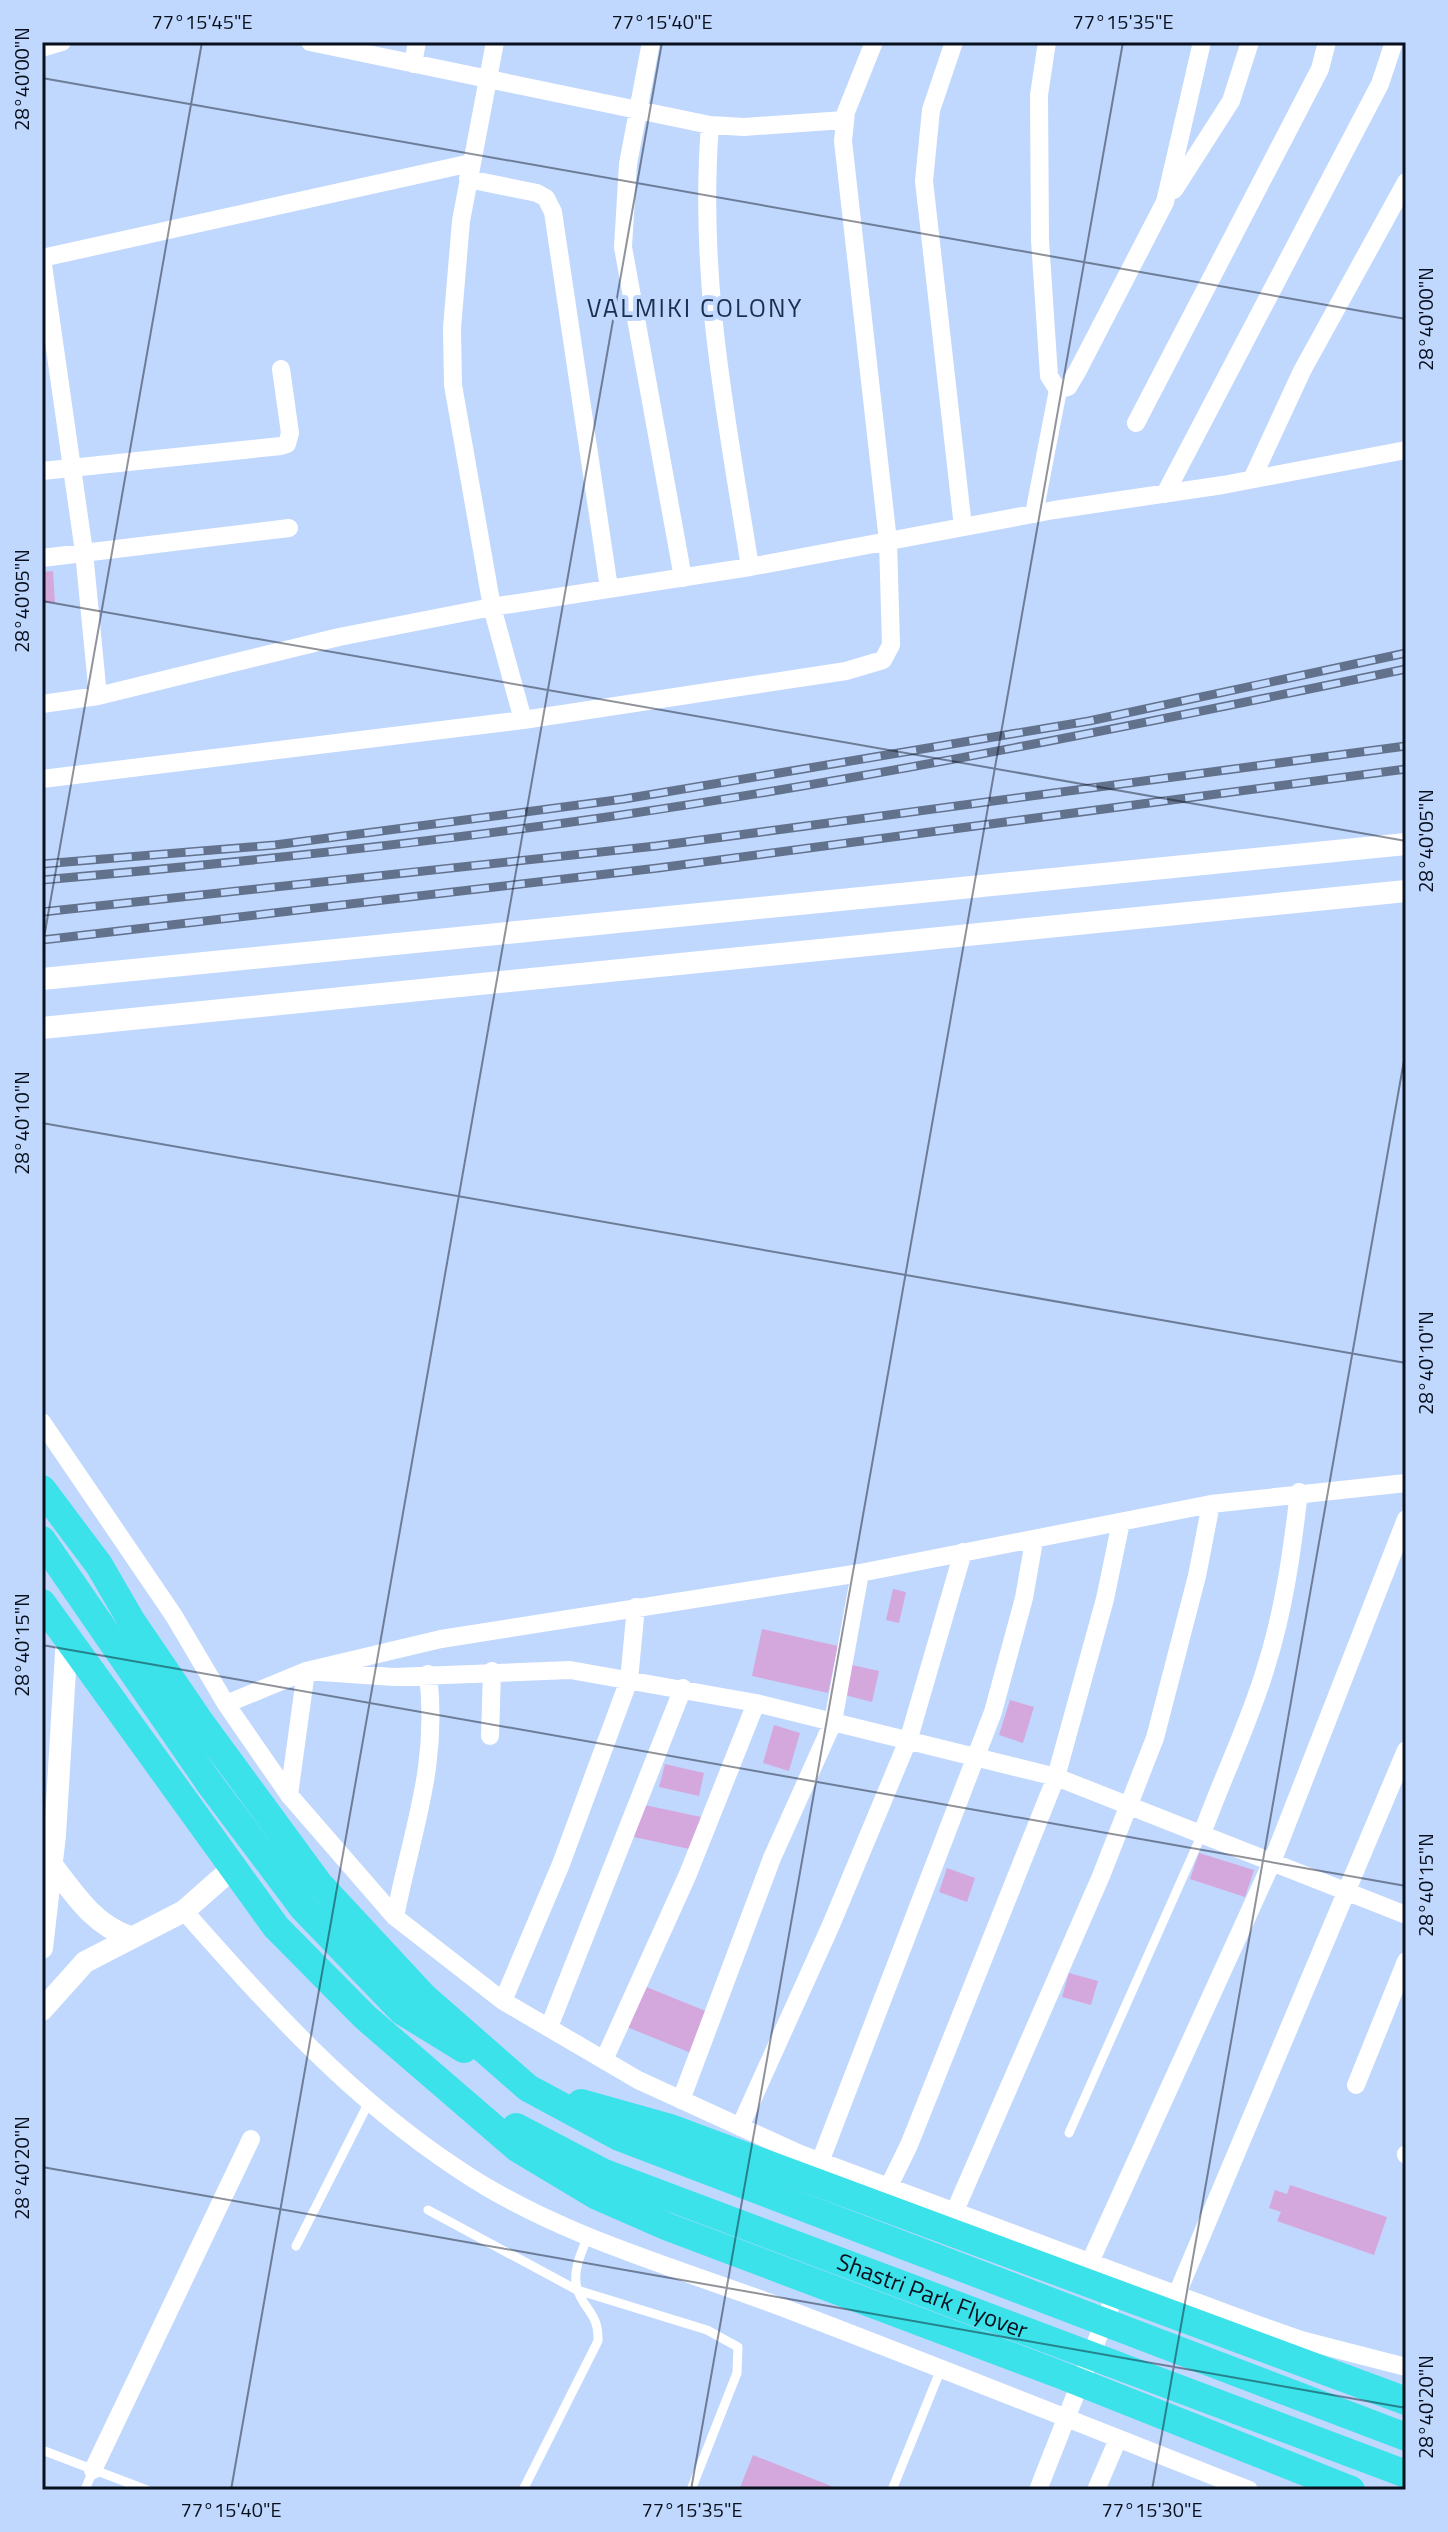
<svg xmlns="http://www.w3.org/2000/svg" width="1448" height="2532" font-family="'Titillium Web',sans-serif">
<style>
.building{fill:#d5a8dd}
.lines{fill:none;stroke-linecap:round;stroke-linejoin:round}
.service{stroke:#fff;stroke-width:9}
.minor{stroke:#fff;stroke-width:18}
.tertiary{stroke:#fff;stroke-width:22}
.trunk{stroke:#3be2ea;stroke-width:28}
.rail-casing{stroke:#63728c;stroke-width:9}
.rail{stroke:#c0d7fe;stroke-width:6;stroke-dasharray:18;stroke-linecap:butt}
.ticks{fill:none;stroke:#08101d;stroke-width:2;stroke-opacity:0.45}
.labels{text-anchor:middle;stroke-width:8;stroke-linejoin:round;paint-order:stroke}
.street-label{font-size:24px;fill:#08101d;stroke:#c0d7fe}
.neighbourhood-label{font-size:26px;letter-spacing:2px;fill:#1d2f4e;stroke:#c0d7fe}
.neatline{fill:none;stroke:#08101d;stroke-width:3}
.ticks-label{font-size:20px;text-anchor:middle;fill:#08101d}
</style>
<rect width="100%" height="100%" fill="#c0d7fe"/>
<!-- building -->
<path class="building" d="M53,571l2,31 -13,1v-31z
M893,1589l13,3 -7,31 -13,-3z
M762,1629l76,17 -10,47 -76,-17z
M852,1665l27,6 -7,31 -27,-7z
M1010,1700l24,7 -11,36 -24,-8z
M774,1725l26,8 -11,38 -26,-8z
M665,1764l39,9 -5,23 -40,-9z
M640,1804l61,13 -7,33 -60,-13z
M1199,1853l55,17 -9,27 -55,-18z
M947,1868l28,10 -8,24 -28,-10z
M1069,1973l29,8 -7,24 -29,-8z
M639,1984l69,28 -17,41 -69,-28z
M1290,2185l97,32 -13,38 -97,-34 4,-9 -12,-4 6,-18 12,4z
M753,2455l88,35h-102z"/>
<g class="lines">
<!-- service -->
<path class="service" d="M1069,2133l133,-299
M428,2210l149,80 130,40 31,17 -1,26 -46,117
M296,2246l73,-144
M42,2450l105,40
M85,2490l8,-20
M523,2490l75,-149c1,-29 -15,-31 -21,-53 -5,-17 5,-37 11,-52
M892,2490l49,-121"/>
<!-- minor -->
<path class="minor" d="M310,42l400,83 34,2 100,-7
M495,42l-34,179 -9,107 1,57 39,222 31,113
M651,42l-23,122 -5,83 60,331
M954,42l-23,68 -7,71 39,346
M1047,42l-8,53 1,145 9,136 9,14
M42,48l20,-6
M413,64l4,-22
M710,125c-12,155 16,290 40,442
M468,179l69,14 9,5 7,14 56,376
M1174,190l57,-89 19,-59
M42,258l42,294 14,144
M42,258l429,-95
M1058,390l10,-3 9,-15 88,-170 37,-160
M1136,423l184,-354 7,-27
M42,471l239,-25 6,-2 3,-11 -9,-64
M1252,479l50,-108 104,-189
M1165,494l215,-410 14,-42
M1034,514l24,-124
M42,558l247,-30
M42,704l56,-8 241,-59 153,-30 258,-40 304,-57 169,-25 183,-35
M42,779l481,-59 323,-49 37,-11 8,-15 -3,-104 -45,-400 3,-29 28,-70
M42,1422l132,194 52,88 63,91 106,122 108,84 135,79 162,74 439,164 62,22 105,27
M226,1704l80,-33 135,-32 419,-66 351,-69 195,-21
M490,1736l2,-65
M289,1795l17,-124 88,6 176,-7 186,33 300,74 350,138
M1202,1834c20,-56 47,-110 64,-167 18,-57 26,-115 33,-175
M184,1911c86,97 165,186 274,258 96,65 211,96 318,136 158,60 315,123 473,185
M395,1917c17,-88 44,-150 33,-243
M503,2001l58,-137 68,-184 7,-73
M549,2027l134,-339
M604,2060l84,-186 68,-171
M1356,2085l50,-124
M681,2100l91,-242 61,-136 27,-149
M740,2127l91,-202 78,-187 54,-186
M1406,2155v-1
M820,2162l173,-450 31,-114 10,-57
M888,2188l21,-43 147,-368 49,-178 16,-77
M954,2213l147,-337 54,-138 42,-162 14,-72
M1090,2262l182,-400 134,-343
M1177,2294l229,-544
M93,2470l158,-331
M1038,2490l81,-206
M1096,2490l22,-51"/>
<!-- tertiary -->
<path class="tertiary" d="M42,979l1364,-135
M42,1028l1364,-137
M52,1865c23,30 42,60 78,72
M42,1948l13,-113 12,-198
M42,2010l43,-48 99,-51 50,-44"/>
<!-- trunk -->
<g class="trunk">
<path d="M42,1489l57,76 33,57 66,97 121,165 105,113 104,91 91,49 787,300"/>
<path d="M42,1540l168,244 93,124 99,103 62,38"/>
<path d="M42,1603l234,324 89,90 152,131 80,48 71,31 393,148 290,115"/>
<path d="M581,2103l89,25 736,273"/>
<path id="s1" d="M516,2127l86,45 804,302"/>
</g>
<defs>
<path id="rail" d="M42,864l233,-19 349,-46 465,-78 317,-68
M42,880c194,-17 387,-37 579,-65 264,-39 525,-92 785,-146
M42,912l614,-66 750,-100
M42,940l616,-72 748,-99"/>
</defs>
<!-- rail casing -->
<use href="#rail" class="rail-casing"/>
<!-- rail -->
<use href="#rail" class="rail"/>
</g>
<!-- ticks -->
<path class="ticks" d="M42,78l1364,241M42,601l1364,240M42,949l160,-907M42,1123l1364,240M42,1645l1364,241M42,2167l1364,241M231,2490l431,-2448M691,2490l432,-2448M1152,2490l254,-1441"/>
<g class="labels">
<!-- street labels -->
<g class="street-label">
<text dy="8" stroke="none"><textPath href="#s1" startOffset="450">Shastri Park Flyover</textPath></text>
</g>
<!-- neighbourhood labels -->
<g class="neighbourhood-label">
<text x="695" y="317">VALMIKI COLONY</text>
</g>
</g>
<!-- border -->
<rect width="1448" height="2532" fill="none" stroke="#c0d7fe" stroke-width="88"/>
<rect x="44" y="44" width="1360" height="2444" class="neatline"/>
<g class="ticks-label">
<text x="202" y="29">77°15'45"E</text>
<text x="662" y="29">77°15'40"E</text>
<text x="1123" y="29">77°15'35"E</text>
<text transform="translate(22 79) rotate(-90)" y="7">28°40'00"N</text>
<text transform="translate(1426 319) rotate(-90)" y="7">28°40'00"N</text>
<text transform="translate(22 601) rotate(-90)" y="7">28°40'05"N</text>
<text transform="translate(1426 841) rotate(-90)" y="7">28°40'05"N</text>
<text transform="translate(22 1123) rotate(-90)" y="7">28°40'10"N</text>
<text transform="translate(1426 1363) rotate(-90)" y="7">28°40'10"N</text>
<text transform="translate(22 1645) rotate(-90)" y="7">28°40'15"N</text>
<text transform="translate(1426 1885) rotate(-90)" y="7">28°40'15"N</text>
<text transform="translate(22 2168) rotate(-90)" y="7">28°40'20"N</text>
<text transform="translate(1426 2407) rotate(-90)" y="7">28°40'20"N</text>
<text x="231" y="2517">77°15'40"E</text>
<text x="692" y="2517">77°15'35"E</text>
<text x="1152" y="2517">77°15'30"E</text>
</g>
</svg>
